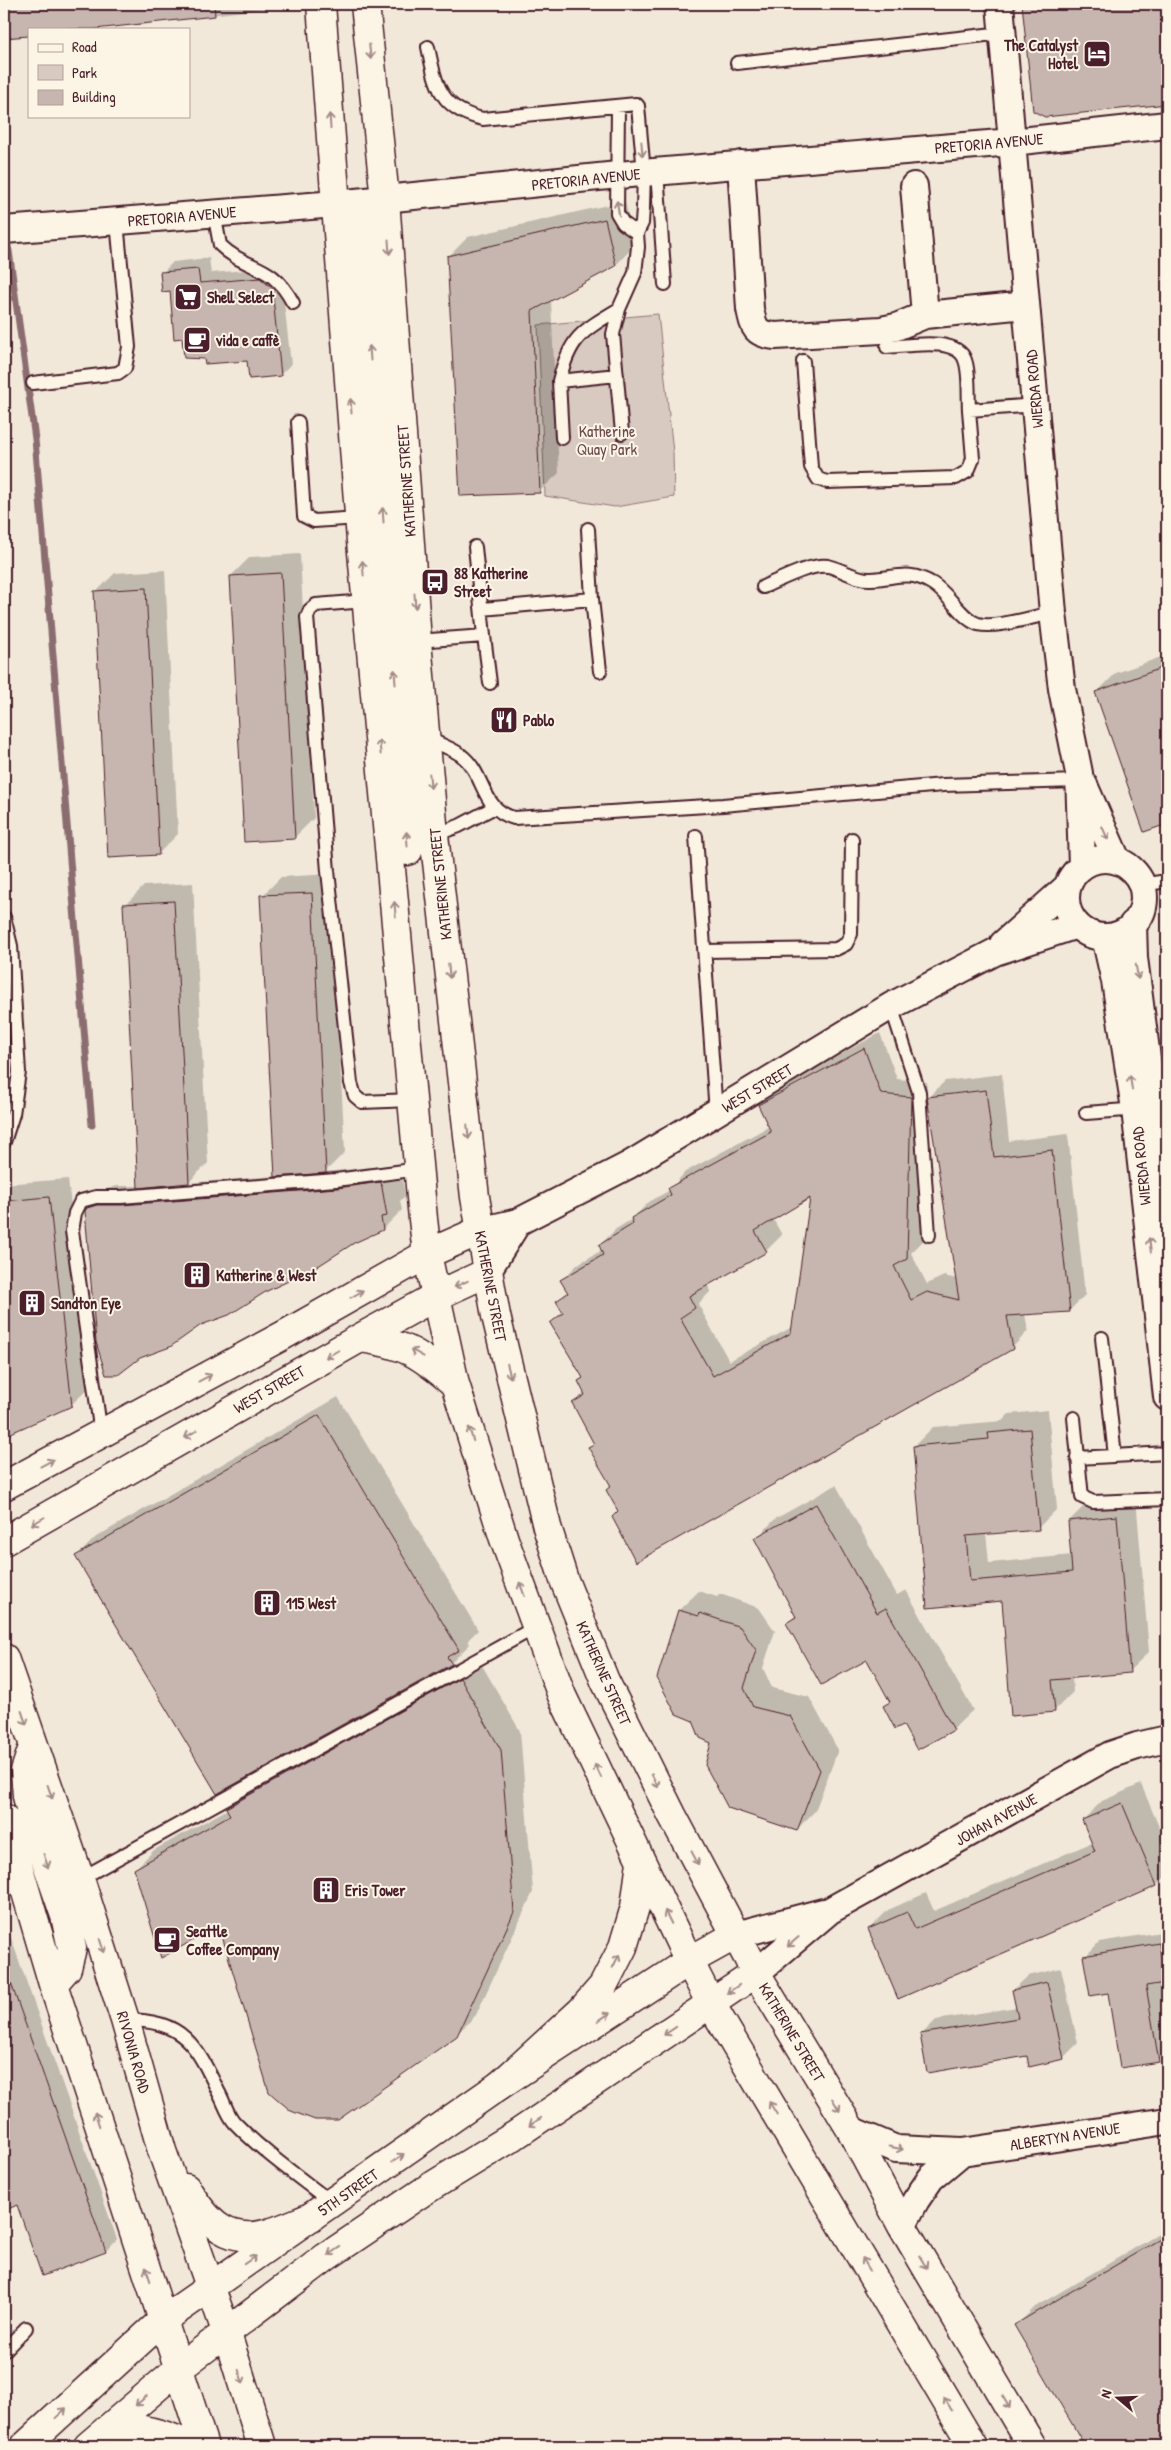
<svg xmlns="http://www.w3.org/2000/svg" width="1171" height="2450" font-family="'Patrick Hand',sans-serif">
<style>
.green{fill:#d8cac0;stroke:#917476}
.shadow{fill:#0003;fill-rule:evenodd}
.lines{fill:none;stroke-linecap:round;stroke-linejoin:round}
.stream{stroke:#8b6d6f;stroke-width:7}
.building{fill:#c7b6af;stroke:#4a1f2b;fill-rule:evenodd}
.service-casing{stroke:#4a1f2b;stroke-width:16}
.minor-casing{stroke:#4a1f2b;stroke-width:30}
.tertiary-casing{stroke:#4a1f2b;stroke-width:31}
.secondary-casing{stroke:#4a1f2b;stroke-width:31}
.primary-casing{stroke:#4a1f2b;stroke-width:31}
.service{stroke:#fcf5e5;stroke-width:12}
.minor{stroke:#fcf5e5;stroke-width:26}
.tertiary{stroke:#fcf5e5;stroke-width:28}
.secondary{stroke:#fcf5e5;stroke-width:28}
.primary{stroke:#fcf5e5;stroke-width:28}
.oneway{stroke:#a38a88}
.labels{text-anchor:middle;stroke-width:4;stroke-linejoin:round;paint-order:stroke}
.poi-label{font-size:16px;font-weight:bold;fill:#4a1f2b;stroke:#fcf5e5;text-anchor:start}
.street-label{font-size:16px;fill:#4a1f2b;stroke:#fcf5e5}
.park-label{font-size:16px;fill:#6e4a50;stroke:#fcf5e5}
</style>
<rect width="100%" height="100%" fill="#f1e8da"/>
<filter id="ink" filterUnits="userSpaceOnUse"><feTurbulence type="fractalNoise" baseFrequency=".02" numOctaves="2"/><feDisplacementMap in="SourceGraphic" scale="10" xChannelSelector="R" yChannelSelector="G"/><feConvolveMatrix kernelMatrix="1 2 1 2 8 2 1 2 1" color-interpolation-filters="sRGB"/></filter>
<g filter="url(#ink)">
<!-- green -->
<path class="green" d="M658,314l15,138 1,45 -59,10 -70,-11 -7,-171z"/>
<!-- shadow -->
<path class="shadow" d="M4,4h266l-6,5 -181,20h-54v6l-25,2z
M1023,4h144v99l-122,13 -11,-5z
M625,201l10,44 -19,20 -65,35 8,173 -20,19 -91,-235 20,-20z
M209,258l2,15 60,-5 10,7 10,89 -11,11 -32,-15 -43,-2 -21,-22 -13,-46 -9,-17 11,-11z
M300,554l14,264 -20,20 -63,-262 19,-19z
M165,570l13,264 -19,19 -63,-261 19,-19z
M1167,655v167l-22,8 -48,-138 19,-19z
M330,874l15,278 -20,20 75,-8 5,32 -5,5 2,9 -19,19 -280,129 -4,-5 -13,-142 21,-22 10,-3h22l-14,-281 19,-19 49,-3 15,280 -20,20 88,-7 -14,-280 19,-19z
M880,1033l17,46 30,3 -4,159 -12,12 16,31 17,-8 13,3 -28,-182 16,-16 57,-7 7,67 59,-7 17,161 -16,16 -44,3 3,17 -16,17 -393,163 -7,-25 -22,-38 4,-5 -21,-39 12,-12 -6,-11 5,-5 -33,-53 12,-12 -5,-10 10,-10 -6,-11 16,-16 24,-14 -2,-5 16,-16 16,-10 17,-17 21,-12 15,-18 85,-46 -10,-21 16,-16zM812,1195l-18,131 -65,35 -31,-57 13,-13 -4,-7 59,-33 16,-16 -9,-16z
M68,1179l23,207 -20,19 -67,30v-251z
M338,1397l140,233 -10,10 2,4 -19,19 -374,-107 19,-19z
M1048,1410l9,99 -19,19 -52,5 3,30 83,-8 -3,-34 19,-19 48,-4 13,154 -20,19 -57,6 1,15 -19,19 -51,-112 -74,7 -15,-160 19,-19 69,-6 7,-7z
M836,1485l61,110 9,-5 67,120 -20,19 -50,-6 -19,-17 7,-6 -24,-42 -80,-35 9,-8 -40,-76 19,-20z
M699,1591l18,6 3,-3 39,14 16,23 -12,37 9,20 37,9 29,53 -23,61 -19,19 -84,-88 -53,-64 20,-68z
M479,1660l41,71 13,161 -57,123 -20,20 -236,-111 -85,-55 19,-19 74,-41 19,-20z
M1141,1784l26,62v29l-10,10 -258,113 -30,-69 19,-19 38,-17 8,18 159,-69 -10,-22 19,-19z
M4,1918l113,321 -11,12 -63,23 -26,-70 -13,5z
M1167,1931v49l-5,3 5,29v39l-9,9 -73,-103 14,-15z
M1061,1968l17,75 -15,15 -35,-3 -107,-20 15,-15 81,-13 -4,-17 15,-14z
M1167,2229v217h-81l-70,-120 19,-19z"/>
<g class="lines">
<!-- stream -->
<path class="stream" d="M4,235l5,16 26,188 57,686"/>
</g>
<!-- building -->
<path class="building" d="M4,4h210l1,12 -120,13h-66v7l-25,2z
M1022,4h145v100l-122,13 -12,-6z
M605,219l11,47 -84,45 8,182 -80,3 -13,-240z
M198,269l2,14 60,-5 12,10 9,88 -32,3 -2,-18 -42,3 -1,-5 -20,-1 -2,-20 -8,1 -4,-48 -8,1 -2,-20z
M281,573l14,266 -51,3 -14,-266z
M146,588l13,267 -51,3 -14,-267z
M1167,666v158l-23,8 -49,-140z
M312,893l14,280 -51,4 -15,-282z
M174,901l15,282 -51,5 -15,-284z
M864,1048l17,46 30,3 -4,162 -13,7 17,34 16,-8 32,8 -32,-203 59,-7 8,67 58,-7 18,162 -63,4 6,33 -377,213 -24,-45 6,-6 -12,-21 5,-4 -23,-39 6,-3 -22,-41 13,-8 -7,-14 5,-3 -33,-55 13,-10 -7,-12 12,-8 -8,-13 43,-25 -4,-10 34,-21 -2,-6 40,-23 -3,-7 103,-56 -13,-27zM810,1198l-19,135 -78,43 -33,-58 15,-10 -6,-12 78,-44 -12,-21z
M381,1182l6,34 -6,1 2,13 -29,13 -42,27 -45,21 -38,24 -28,10 -31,22 -30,11 -22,17h-12l-10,-33 -11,-131 2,-3 10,-3h25l215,-17z
M49,1197l23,209 -68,30v-235z
M319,1415l140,235 -12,7 5,7 -235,130 -142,-238z
M1030,1429l9,101 -73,6 4,45 102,-9 -4,-51 49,-5 13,157 -78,7 3,32 -44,4 -9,-115 -75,7 -14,-162 76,-7 -1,-6z
M816,1504l61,109 9,-5 68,122 -37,20 -14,-25 -8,4 -12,-23 7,-4 -23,-42 -46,25 -35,-62 10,-6 -42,-79z
M678,1610l21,6 1,-3 40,14 16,23 -12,38 9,19 37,9 30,54 -23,61 -69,-23 -23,-43 6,-22 -11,-5 -7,-17 -17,-7 -19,-36z
M460,1678l41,72 13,162 -57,124 -119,84h-23l-24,-9 -22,-19 -50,-166 -58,32 -27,-89 96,-54 -4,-7z
M1122,1803l35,83 -259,113 -30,-70 39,-17 8,17 180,-78 -13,-31z
M1159,1943l6,40 -19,3 13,76 -39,6 -12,-75 -18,3 -7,-40z
M4,1969h2l100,283 -64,24 -25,-71 -13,6z
M1047,1982l17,77 -35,8 -2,-11 -100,17 -7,-39 98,-16 -6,-28z
M1167,2235v211h-82l-71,-121z"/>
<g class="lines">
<defs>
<path id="service" d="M428,47c8,39 12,62 55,72l153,-15 2,2 6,67 -1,35 -1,15 -5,10 1,14 -3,26 -16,36 -6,25 9,99
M737,63l266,-30
M618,106l-1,107 6,10 14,10
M657,172l8,112
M214,213l6,32c28,27 51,16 73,58
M887,347c21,-1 70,-11 78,13 5,13 3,36 4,50l67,-5
M803,361l8,106 7,12 9,3 129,-4 12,-7 5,-12 -4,-49
M559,381c11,-44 23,-50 60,-72
M33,383l85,-10 7,-5 4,-21 -12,-125
M298,422l6,94 10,5 45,-3
M562,438l-3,-57 58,-6
M763,587c17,-7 48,-24 65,-21 14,3 28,14 43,13 26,-1 37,-10 62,5 16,10 29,35 45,40 18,5 56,-8 75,-11
M592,599l8,72
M366,601l-50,4 -6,5 -3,7 21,254 23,212 4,13 7,6 50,-2
M482,609l110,-10 -4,-70
M484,636l6,47
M417,641l67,-5 -9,-89
M426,738c11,5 25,10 35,17 25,19 19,54 53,63l209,-13 220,-20 136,-4
M434,835l25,-9 34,-18
M696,836l20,277
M1141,885l26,-4
M4,917l7,29 8,126 -6,42 -9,28
M705,951l131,-2 10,-5 5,-10 1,-95
M891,1006l28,86 10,143
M1086,1113l53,-4
M1102,1338l13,118
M1074,1418l8,79 11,5 74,-3
M101,1434l-29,-203 3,-18 6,-12 15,-4h25l215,-17 83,-11
M1077,1458l90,-5
M80,1879l456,-252
M125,2020c58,0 71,24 94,73 5,9 9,23 16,30 29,30 64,54 97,80
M4,2351l22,-23"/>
<path id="minor" d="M1000,4l53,609 9,76 17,84 3,93
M741,164l9,145c4,19 5,25 25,27l106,-6 15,-3 29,-12 101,-10
M914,186l11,129
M4,230l332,-26 282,-29 394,-33 155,-17
M1084,785l33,75
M1066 898a39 39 0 1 1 78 0a39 39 0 1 1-78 0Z
M1133,924l1,34 33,254
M1105,937l10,44 20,128 32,288
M1003,944l64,-57
M479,1231l39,-9 111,-57 262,-159 104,-54 82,-27
M486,1273l32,-51
M736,1935l87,-23
M756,1973l73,-62 281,-156 27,-9 30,-7
M851,2130l45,19 66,3 205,-31
M902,2226l14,-26 15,-22 31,-26"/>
<path id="tertiary" d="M4,1486l280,-151 143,-81 52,-23
M4,1541l356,-203 76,-42 50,-23
M25,2446l138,-126 337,-235 189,-124 47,-26
M88,2446l90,-77 148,-112 98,-66 90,-55 242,-163"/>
<path id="secondary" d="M321,4l40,537 62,678 4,35 28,130 49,155 58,157 127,265 22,43 262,442
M365,4l20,195 32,442 17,194 41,362 21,119 51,211 17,53 41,101 67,134 84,158 95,157 51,96 130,220
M385,199l-21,21 -3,11 47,620
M360,1338c46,6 60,16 95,46
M500,2085l81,-74 22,-25 20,-39 12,-40 6,-45"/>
<path id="primary" d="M4,1658l76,221 45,141 37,131 64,180 36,115
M33,1747l-8,24 2,25 8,33 30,87 7,32 -5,20 -14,16
M4,1818l49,166 151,462
M186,2188c21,34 42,59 86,44 13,-4 26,-10 39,-15
M111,2427c29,0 53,6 80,19"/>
</defs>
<!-- service casing -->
<use href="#service" class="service-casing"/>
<!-- minor casing -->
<use href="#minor" class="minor-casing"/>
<!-- tertiary casing -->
<use href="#tertiary" class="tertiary-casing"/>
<!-- secondary casing -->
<use href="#secondary" class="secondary-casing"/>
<!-- primary casing -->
<use href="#primary" class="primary-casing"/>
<!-- service -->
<use href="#service" class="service"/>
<!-- minor -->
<use href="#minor" class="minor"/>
<!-- tertiary -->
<use href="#tertiary" class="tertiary"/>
<!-- secondary -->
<use href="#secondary" class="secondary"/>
<!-- primary -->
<use href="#primary" class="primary"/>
</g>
<!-- one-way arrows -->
<defs><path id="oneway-shaft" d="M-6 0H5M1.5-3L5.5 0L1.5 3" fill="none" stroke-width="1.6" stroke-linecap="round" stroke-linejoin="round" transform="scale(1.25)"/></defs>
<g class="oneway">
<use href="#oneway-shaft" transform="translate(370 52) rotate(84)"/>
<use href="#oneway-shaft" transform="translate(330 121) rotate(-94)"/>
<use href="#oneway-shaft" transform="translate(642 149) rotate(85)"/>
<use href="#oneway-shaft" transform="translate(618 208) rotate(-99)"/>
<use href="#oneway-shaft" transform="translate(389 247) rotate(86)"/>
<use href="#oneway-shaft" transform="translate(370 353) rotate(-94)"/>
<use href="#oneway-shaft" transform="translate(351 406) rotate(-94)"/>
<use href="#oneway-shaft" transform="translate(383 515) rotate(-94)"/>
<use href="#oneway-shaft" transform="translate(363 568) rotate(-95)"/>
<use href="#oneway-shaft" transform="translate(415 601) rotate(86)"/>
<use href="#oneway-shaft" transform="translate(395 677) rotate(-94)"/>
<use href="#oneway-shaft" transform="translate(380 747) rotate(-95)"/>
<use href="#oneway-shaft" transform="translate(430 781) rotate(85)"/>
<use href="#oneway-shaft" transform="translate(1105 833) rotate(66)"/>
<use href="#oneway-shaft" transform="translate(407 839) rotate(-94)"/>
<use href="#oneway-shaft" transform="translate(395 909) rotate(-95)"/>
<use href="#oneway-shaft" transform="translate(449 971) rotate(84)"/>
<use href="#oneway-shaft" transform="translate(1137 972) rotate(80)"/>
<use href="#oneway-shaft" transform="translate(1131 1083) rotate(-99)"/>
<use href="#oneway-shaft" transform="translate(468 1132) rotate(84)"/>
<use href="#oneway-shaft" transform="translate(1150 1245) rotate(-97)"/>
<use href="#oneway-shaft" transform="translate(461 1284) rotate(155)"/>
<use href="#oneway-shaft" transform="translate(357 1294) rotate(-30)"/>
<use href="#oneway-shaft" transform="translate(417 1353) rotate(-151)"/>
<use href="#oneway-shaft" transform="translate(332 1354) rotate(150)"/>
<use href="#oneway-shaft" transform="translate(509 1371) rotate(76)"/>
<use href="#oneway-shaft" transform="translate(205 1378) rotate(-28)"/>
<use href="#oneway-shaft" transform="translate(191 1434) rotate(150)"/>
<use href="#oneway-shaft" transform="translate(471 1434) rotate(-108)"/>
<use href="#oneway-shaft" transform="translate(47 1463) rotate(-28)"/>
<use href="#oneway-shaft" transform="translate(38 1521) rotate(150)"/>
<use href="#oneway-shaft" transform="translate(522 1589) rotate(-110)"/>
<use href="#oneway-shaft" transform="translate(24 1718) rotate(71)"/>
<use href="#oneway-shaft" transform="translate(598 1771) rotate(-115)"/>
<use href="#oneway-shaft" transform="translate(655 1781) rotate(64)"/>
<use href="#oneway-shaft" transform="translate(50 1792) rotate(71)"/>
<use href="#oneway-shaft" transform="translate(695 1858) rotate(62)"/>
<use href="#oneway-shaft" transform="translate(46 1861) rotate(71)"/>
<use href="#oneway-shaft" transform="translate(668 1917) rotate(-116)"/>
<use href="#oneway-shaft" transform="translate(793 1942) rotate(139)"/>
<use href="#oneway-shaft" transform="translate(102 1946) rotate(72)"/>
<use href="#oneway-shaft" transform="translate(616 1961) rotate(-63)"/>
<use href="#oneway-shaft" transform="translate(733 1989) rotate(146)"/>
<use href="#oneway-shaft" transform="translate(604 2017) rotate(-33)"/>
<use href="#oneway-shaft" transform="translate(670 2031) rotate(146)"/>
<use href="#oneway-shaft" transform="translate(836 2105) rotate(59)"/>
<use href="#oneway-shaft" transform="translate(773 2108) rotate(-121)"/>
<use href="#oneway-shaft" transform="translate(97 2119) rotate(-108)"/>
<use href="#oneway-shaft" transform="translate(535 2122) rotate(146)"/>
<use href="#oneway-shaft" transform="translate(896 2148) rotate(12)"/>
<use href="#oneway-shaft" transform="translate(398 2158) rotate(-35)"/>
<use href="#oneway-shaft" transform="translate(334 2251) rotate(146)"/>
<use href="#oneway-shaft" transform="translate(250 2260) rotate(-34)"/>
<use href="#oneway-shaft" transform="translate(923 2262) rotate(59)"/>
<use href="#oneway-shaft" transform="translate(866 2264) rotate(-121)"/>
<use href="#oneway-shaft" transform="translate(148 2274) rotate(-108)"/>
<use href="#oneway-shaft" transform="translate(241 2377) rotate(72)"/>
<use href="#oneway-shaft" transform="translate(141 2401) rotate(139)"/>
<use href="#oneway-shaft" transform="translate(1006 2402) rotate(59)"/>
<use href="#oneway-shaft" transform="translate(948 2404) rotate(-121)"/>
<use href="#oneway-shaft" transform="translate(61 2413) rotate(-43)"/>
</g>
</g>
<!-- icons -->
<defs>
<symbol id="hotel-square" viewBox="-11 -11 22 22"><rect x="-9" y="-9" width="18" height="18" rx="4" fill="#4a1f2b" stroke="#fcf5e5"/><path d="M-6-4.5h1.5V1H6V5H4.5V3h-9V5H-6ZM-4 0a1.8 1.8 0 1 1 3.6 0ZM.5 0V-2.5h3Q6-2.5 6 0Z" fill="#fff"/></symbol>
<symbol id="supermarket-square" viewBox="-11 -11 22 22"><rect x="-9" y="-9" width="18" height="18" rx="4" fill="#4a1f2b" stroke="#fcf5e5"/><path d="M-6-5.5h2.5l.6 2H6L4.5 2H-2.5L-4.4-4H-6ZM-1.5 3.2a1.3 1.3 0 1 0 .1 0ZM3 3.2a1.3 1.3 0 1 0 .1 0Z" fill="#fff"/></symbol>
<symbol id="cafe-square" viewBox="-11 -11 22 22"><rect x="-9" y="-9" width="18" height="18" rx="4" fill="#4a1f2b" stroke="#fcf5e5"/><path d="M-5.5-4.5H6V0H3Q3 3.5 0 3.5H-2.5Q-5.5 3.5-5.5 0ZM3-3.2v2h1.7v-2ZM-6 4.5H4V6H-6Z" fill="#fff"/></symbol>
<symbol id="bus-square" viewBox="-11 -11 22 22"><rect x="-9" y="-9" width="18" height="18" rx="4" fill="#4a1f2b" stroke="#fcf5e5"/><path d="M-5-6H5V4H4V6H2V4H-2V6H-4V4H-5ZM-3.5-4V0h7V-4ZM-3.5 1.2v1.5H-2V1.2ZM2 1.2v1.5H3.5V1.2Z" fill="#fff"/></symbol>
<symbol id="restaurant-square" viewBox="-11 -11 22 22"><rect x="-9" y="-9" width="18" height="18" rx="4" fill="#4a1f2b" stroke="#fcf5e5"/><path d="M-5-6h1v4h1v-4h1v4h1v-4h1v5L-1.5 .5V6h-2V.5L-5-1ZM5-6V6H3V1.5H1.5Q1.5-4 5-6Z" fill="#fff"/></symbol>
<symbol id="building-square" viewBox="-11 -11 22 22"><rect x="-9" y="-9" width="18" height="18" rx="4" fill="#4a1f2b" stroke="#fcf5e5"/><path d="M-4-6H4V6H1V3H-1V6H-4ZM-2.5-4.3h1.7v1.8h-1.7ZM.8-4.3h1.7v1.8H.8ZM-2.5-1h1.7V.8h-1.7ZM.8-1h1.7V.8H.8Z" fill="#fff"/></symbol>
</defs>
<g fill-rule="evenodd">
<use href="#hotel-square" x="1081" y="38" width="32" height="32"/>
<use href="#supermarket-square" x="172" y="281" width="32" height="32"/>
<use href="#cafe-square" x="181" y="324" width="32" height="32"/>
<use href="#bus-square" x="419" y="566" width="32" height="32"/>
<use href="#restaurant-square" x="488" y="704" width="32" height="32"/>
<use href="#building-square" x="181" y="1259" width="32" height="32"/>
<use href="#building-square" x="16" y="1287" width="32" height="32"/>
<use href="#building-square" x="251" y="1587" width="32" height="32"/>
<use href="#building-square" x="310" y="1874" width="32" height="32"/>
<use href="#cafe-square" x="151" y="1924" width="32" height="32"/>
</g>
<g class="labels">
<!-- poi labels -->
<g class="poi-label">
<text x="1078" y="51" text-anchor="end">The Catalyst<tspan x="1078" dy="18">Hotel</tspan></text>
<text x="207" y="303">Shell Select</text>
<text x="216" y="346">vida e caffè</text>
<text x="454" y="579">88 Katherine<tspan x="454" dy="18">Street</tspan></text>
<text x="523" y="726">Pablo</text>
<text x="216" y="1281">Katherine &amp; West</text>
<text x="51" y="1309">Sandton Eye</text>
<text x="286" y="1609">115 West</text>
<text x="345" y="1896">Eris Tower</text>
<text x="186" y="1937">Seattle<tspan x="186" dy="18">Coffee Company</tspan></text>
</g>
<!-- street labels -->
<g class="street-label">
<text transform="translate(989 143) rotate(-5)" y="6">PRETORIA AVENUE</text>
<text transform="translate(586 179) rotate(-6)" y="6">PRETORIA AVENUE</text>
<text transform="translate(182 216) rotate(-5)" y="6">PRETORIA AVENUE</text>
<text transform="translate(1034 389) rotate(-95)" y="6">WIERDA ROAD</text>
<text transform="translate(406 481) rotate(-94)" y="6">KATHERINE STREET</text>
<text transform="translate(440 884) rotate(-96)" y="6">KATHERINE STREET</text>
<text transform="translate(757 1088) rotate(-31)" y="6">WEST STREET</text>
<text transform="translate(1141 1166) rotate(-96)" y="6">WIERDA ROAD</text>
<text transform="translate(491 1286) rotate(79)" y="6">KATHERINE STREET</text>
<text transform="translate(269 1389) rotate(-30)" y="6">WEST STREET</text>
<text transform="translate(604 1673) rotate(66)" y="6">KATHERINE STREET</text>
<text transform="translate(996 1819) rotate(-29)" y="6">JOHAN AVENUE</text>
<text transform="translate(792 2032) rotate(59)" y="6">KATHERINE STREET</text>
<text transform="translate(134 2052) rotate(74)" y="6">RIVONIA ROAD</text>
<text transform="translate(1065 2136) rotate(-9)" y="6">ALBERTYN AVENUE</text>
<text transform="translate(348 2192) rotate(-35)" y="6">5TH STREET</text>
</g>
<!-- park labels -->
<g class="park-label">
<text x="607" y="437">Katherine<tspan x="607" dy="18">Quay Park</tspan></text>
</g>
</g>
<!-- margin -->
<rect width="1171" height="2450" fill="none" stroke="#fcf5e5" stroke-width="20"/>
<rect x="10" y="10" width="1151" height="2430" fill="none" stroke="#4a1f2b" stroke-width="2" filter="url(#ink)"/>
<!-- legend -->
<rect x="28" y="28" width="162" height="90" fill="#fcf5e5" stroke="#b59f9b"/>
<rect x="38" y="44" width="25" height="8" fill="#fcf5e5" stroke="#b59f9b"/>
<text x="72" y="52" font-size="15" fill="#4a1f2b">Road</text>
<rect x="38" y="65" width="25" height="15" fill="#d8cac0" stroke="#b59f9b"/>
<text x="72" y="78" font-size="15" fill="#4a1f2b">Park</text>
<rect x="38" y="90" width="25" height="15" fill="#c7b6af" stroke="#b59f9b"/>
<text x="72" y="102" font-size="15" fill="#4a1f2b">Building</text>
<!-- north arrow -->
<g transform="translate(1118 2398) rotate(289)" stroke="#fcf5e5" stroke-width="4" paint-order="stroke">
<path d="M0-4L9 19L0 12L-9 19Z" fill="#4a1f2b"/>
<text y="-8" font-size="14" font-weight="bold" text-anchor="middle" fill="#4a1f2b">N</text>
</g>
</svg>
